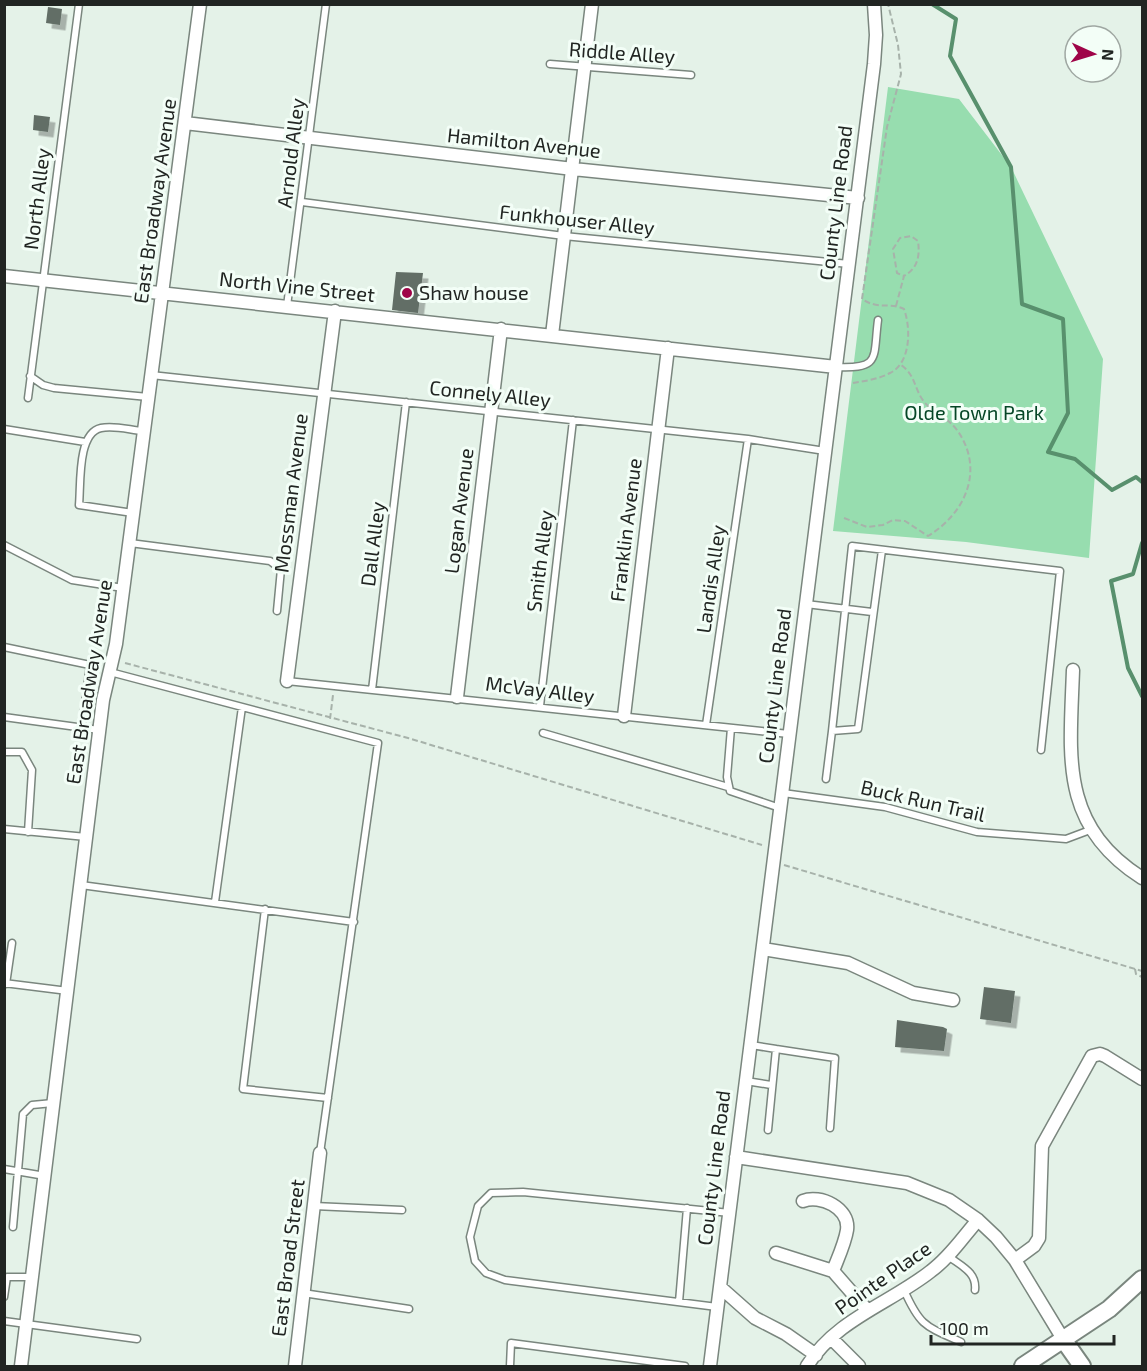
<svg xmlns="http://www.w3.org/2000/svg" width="1147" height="1371" font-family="'Exo 2',sans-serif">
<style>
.green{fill:#97ddaf}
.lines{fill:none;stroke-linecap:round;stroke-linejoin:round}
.stream{stroke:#58906d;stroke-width:4}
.building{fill:#626e66;filter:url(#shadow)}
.lane-casing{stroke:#7a867e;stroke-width:9}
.street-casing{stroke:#7a867e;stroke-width:15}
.secondary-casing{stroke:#7a867e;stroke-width:20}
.path{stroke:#a7b2aa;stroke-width:2;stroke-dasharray:6 3;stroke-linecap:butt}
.lane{stroke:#fff;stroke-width:6}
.street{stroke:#fff;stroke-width:12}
.secondary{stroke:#fff;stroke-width:16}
.poi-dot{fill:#9f0448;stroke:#f3fef7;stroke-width:2}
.labels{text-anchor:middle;stroke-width:6;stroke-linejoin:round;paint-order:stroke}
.street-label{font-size:20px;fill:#212522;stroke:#f3fef7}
.poi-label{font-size:20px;fill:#212522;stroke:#f3fef7;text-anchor:start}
.park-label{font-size:20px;fill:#054626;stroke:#f3fef7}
</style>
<defs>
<filter id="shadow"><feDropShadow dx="5.5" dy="5.5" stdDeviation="0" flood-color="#0004"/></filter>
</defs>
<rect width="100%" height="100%" fill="#e4f2e8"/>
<!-- green -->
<path class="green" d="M888,87l71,12 52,68 92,192 -14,199 -123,-16 -133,-11z"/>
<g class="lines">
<!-- stream -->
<path class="stream" d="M932,4l24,15 -6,37 61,111 11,137 41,15 5,94 -20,39 27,7 37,31 24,-13 6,5
M1142,543l-9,31 -22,7 17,87 14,28"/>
</g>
<!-- building -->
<path class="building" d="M48,7l14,2 -2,16 -14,-2z
M34,115l16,2 -2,15 -15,-2z
M396,272l27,1 -5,40 -26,-3z
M984,987l31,4 -4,32 -31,-4z
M897,1020l46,7 4,2 -3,22 -49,-4z"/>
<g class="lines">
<defs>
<path id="lane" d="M550,64l141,11
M302,202l262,34 285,28
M287,306l39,-302
M836,367c45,2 37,-8 42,-47
M151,375l597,64 77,12
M30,376l13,9 11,3 94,9
M28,398l51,-394
M4,429l81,13
M133,513l-54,-8c2,-20 -2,-72 22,-77 13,-3 29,2 42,3
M130,543l140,18 11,8 -4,42
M4,545l68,35 51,8
M806,604l66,8
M4,647l86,18 -8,61
M110,672l268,71 -58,410
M287,681l502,53
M372,690l34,-288
M540,706l33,-286
M4,717l95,13
M706,725l42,-286
M731,728l-4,49 3,14 50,17
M832,731l20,-185 208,25 -19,179
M543,733l185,54
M4,752h18l10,18 -4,62
M826,779l6,-48 26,-2 24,-179
M783,793l102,14 92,25 89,7 24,-9
M4,829l82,8
M81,885l273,37
M215,902l27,-195
M265,909l-22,180 85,9
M4,983l64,8
M6,984l6,-41
M751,1045l25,4 -8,81
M776,1049l59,9 -5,70
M746,1081l25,4
M4,1169l41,7
M314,1206l88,4
M13,1227l10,-113 9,-9 21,-2
M948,1256c13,10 29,16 27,34
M904,1290c16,36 21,36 57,52
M303,1293l106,16
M4,1297l3,-20h25
M679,1302l8,-94
M717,1307l-212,-27 -19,-7 -11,-12 -5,-24 8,-31 13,-13 32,-1 207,21
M4,1321l133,18
M510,1366l1,-23 174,23"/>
<path id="street" d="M185,123l388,46 285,29
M4,276l832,91
M552,335l40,-331
M1073,670c-3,87 -14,155 69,208
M287,681l48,-370
M457,697l44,-368
M624,716l44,-368
M763,949l85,14 65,30 40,7
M736,1157l171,26 42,17 29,20 18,17 19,23 48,79
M803,1201c17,-7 47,7 44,29 -2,13 -9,28 -14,41
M776,1253l57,18 34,39
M1015,1260l19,-14 5,-8 3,-92 50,-90 8,-2 5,2 37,23
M720,1287l35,31 31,16 30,21
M832,1339l27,27
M21,1366l82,-666 13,-56 84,-640
M295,1366l25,-213
M710,1366l164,-1302 2,-29 -2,-31
M807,1366c29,-47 84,-63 124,-95 19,-14 32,-34 47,-51"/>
<path id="secondary" d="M1063,1339l19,27
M1023,1366l86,-57 33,-30"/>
</defs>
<!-- lane casing -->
<use href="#lane" class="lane-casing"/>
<!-- street casing -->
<use href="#street" class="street-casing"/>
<!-- secondary casing -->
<use href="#secondary" class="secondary-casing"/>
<!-- path -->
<path class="path" d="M896,306l8,-30c14,-8 16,-20 14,-35l-7,-5 -11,2 -7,11 4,24 7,3
M853,383c12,-2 26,-4 37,-10 21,-10 21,-45 14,-64 -14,-7 -26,1 -42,-10l25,-172 14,-53 -3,-29 -10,-41
M844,518l23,9 16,-2 10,-5 12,1 23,15c38,-23 57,-67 29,-106 -9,-12 -22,-17 -32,-27 -11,-13 -9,-28 -24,-38
M125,663l283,75 354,107
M330,719l3,-24
M784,865l358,106
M1135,969l1,5 6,3"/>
<!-- lane -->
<use href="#lane" class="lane"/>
<!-- street -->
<use href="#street" class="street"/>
<!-- secondary -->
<use href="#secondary" class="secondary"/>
</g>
<!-- markers -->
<circle class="poi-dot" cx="407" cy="293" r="6"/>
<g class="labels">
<!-- street labels -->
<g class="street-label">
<text transform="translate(622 53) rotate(4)" y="7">Riddle Alley</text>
<text transform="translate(524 143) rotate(6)" y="7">Hamilton Avenue</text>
<text transform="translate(291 153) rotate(-83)" y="7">Arnold Alley</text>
<text transform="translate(37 199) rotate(-83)" y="7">North Alley</text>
<text transform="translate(155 201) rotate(-82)" y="7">East Broadway Avenue</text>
<text transform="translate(836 203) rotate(-83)" y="7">County Line Road</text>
<text transform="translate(577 220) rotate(6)" y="7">Funkhouser Alley</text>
<text transform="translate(297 287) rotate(6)" y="7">North Vine Street</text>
<text transform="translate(490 394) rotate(6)" y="7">Connely Alley</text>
<text transform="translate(291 493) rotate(-83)" y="7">Mossman Avenue</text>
<text transform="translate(459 511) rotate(-83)" y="7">Logan Avenue</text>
<text transform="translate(626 530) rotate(-83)" y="7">Franklin Avenue</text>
<text transform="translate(373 544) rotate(-83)" y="7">Dall Alley</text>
<text transform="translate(540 561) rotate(-83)" y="7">Smith Alley</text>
<text transform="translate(711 579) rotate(-82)" y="7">Landis Alley</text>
<text transform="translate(89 682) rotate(-81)" y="7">East Broadway Avenue</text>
<text transform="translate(775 686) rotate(-83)" y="7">County Line Road</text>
<text transform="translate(540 690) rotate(7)" y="7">McVay Alley</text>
<text transform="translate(923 801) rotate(13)" y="7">Buck Run Trail</text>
<text transform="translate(714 1168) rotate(-83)" y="7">County Line Road</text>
<text transform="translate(288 1258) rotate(-83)" y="7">East Broad Street</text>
<text transform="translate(883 1278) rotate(-35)" y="7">Pointe Place</text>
</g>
<!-- poi labels -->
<g class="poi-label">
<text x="419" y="300">Shaw house</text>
</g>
<!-- park labels -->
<g class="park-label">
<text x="974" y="420">Olde Town Park</text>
</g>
</g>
<!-- border -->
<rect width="1147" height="1371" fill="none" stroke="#212522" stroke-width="12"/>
<!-- north arrow -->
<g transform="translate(1093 54) rotate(94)"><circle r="28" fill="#f3fef7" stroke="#9fa7a2" stroke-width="1.5"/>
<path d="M0-4.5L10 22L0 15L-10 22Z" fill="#9f0448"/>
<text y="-9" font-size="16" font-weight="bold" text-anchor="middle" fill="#212522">N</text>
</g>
<!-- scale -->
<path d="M931 1335v9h183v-9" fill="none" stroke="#212522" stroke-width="3"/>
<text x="940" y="1335" font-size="18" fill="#212522" stroke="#f3fef7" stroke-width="4.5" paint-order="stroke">100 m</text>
</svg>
